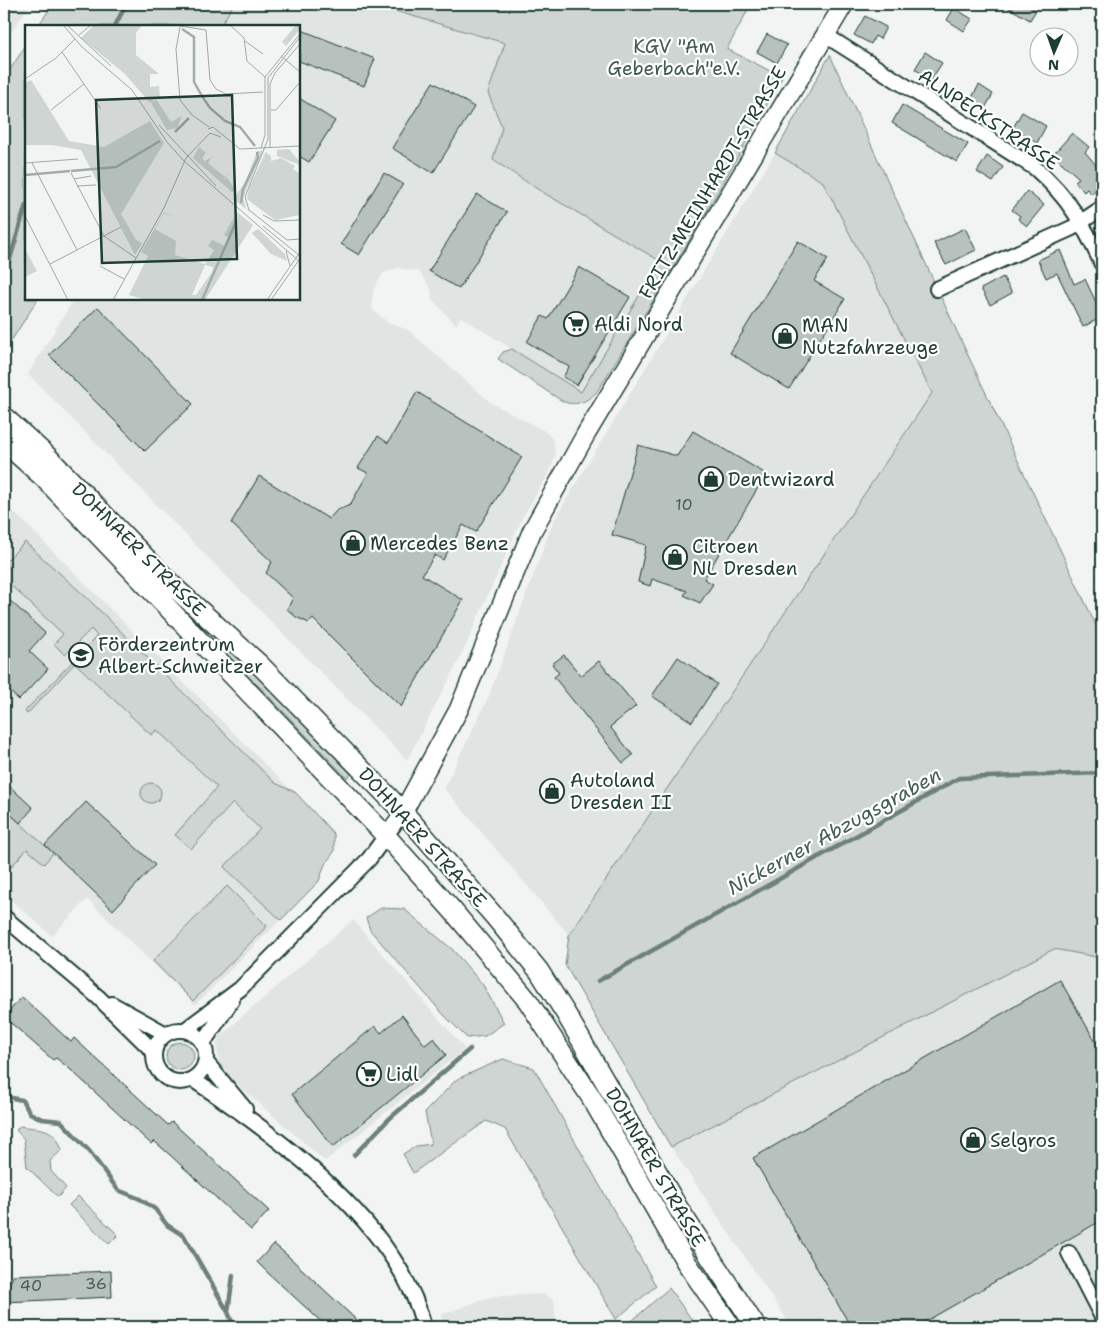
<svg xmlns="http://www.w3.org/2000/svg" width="1106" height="1331" font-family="'Shantell Sans',sans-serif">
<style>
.built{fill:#e0e4e3}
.green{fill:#ced5d3;stroke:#768984}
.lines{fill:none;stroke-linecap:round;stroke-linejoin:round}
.stream{stroke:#6d807b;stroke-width:4.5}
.building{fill:#b7c1bd;stroke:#1f3d34}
.minor-casing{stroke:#1f3d34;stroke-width:18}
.tertiary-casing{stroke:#1f3d34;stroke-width:21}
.secondary-casing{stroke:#1f3d34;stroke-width:22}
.minor{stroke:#fff;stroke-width:14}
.tertiary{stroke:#fff;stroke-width:18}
.secondary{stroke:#fff;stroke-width:19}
.labels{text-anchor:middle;stroke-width:4.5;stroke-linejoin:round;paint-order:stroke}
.number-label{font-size:16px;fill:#455e56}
.park-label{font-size:19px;fill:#425b54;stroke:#fff}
.street-label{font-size:19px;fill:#1f3d34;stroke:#fff}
.poi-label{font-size:19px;fill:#1f3d34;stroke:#fff;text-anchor:start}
.water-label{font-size:20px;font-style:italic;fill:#465f57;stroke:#fff}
.inset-river{fill:none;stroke:#a1adaa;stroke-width:2.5}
.inset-road{fill:none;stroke:#9eaaa7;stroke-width:1}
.view{fill:#1f3d34;fill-opacity:0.15;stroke:#1f3d34;stroke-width:2.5}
.inset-edge{fill:none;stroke:#1f3d34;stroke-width:2.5}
</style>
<rect width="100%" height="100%" fill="#f2f3f3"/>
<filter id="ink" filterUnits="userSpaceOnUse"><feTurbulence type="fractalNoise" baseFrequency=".02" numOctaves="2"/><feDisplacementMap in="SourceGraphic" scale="10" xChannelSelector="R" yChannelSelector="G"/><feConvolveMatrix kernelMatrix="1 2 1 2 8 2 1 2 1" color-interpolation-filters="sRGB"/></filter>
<g filter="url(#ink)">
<!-- built -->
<path class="built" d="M4,4h27l-27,38z
M234,4h137l134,39 -17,50 14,34 -9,33 46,30 121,71 -79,131 -120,-75 -5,8 -24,-26 -1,-10 -12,-18 -22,-3 -14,5 -10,18 -1,18 16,14 20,7 82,72 56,30 8,10 1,14 -5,15 -27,45 -64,144 -52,100 -379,-386 46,-75h225v-273h-79z
M775,153l48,29 109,210 -363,543 -125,-147 45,-92 64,-174z
M12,510l322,324v18l-9,12 -6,17 -124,124 -108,-106 -35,37 -43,-38 -5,-3v-377z
M353,920l112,129 -140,112 -96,-84 -10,-13 -2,-19 2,-8z
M1054,949l48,9v369h-310l-121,-180z
M543,1294l11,6 2,27h-111l-4,-12 49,-18z"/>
<!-- green -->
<path class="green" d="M53,4h181l-14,22h-182z
M371,4h380l-24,45 55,28c-58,108 -121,212 -186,316 -10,9 -21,14 -34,8l-64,-42 5,-7 9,-3 69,43 79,-131 -121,-71 -46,-30 9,-33 -14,-34 17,-50z
M26,45v254h12l-34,53v-273z
M830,55l135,294 137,289v320l-48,-9 -383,198 -106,-182 4,-30 363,-542 -109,-211 -48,-29z
M79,500l162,159 110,115 -4,4 -87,-91 -33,-25z
M25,542l61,55 189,186 20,9 39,42v18l-9,12 -6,17 -38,39 -57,-53 36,-38 -27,-26 -42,46 -16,-14 42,-48 -60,-57 -6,5 -76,-72 -48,51 -2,-3 72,-75 -6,-7 -26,26 -11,-11 9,-10 -59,-55v-16l3,2 -2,-3z
M141 793a10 10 0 1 1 20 0a10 10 0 1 1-20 0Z
M8,812l45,41 -9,11 -17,-15 -17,19 -5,-4 -1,1v-49z
M227,886l40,40 -74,75 -40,-40z
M381,908l23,1 49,41 30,35 21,38 -19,13 -18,2 -25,-25 -72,-83 -4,-12z
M166 1056a14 14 0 1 1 28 0a14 14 0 1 1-28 0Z
M503,1059l31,9 122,218 -40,33 -111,-190 -19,-8 -73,52 -10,-19 13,-8 15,-2 -6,-32 32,-33z
M20,1126c22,4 33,-1 42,24l-12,11 1,10 15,17 -8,9 -31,-30 -3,-28 -8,-9z
M78,1196l40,39 -9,9 -40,-39z
M669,1288l28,39h-72z"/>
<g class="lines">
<!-- stream -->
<path class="stream" d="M115,26l11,-22
M4,279l22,-74
M598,981l361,-203 143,-5
M4,1093l3,4 15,3 8,13 12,6 19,2 29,31 28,38 22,9 15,10 12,16 17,11 44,76 6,15
M354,1155l35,-36 81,-70
M228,1312l5,-37"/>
</g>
<!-- building -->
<path class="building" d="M1002,4h23l11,6 -6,10z
M954,8l18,11 -8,12 -17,-11z
M865,16l21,11 -6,12 -5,-3 -4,8 -17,-9z
M299,29l76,30 -11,27 -65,-25z
M767,34l20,11 -10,18 -20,-11z
M925,52l17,11 -11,17 -16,-11z
M433,82l41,25 -41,66 -41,-25z
M979,85l14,9 -8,14 -14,-9z
M299,98l36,23 -26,41 -10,-6z
M902,105l66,39 -11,18 -65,-39z
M1022,112l24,14 -9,17 -24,-15z
M1072,133l17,14 -4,5 17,20 -6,6 6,7 -11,9 -4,-5 -3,3 -9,-11 4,-3 -26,-23z
M987,156l16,11 -10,15 -16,-10z
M384,173l19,11 -44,71 -18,-11z
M1027,191l17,14 -17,21 -9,-7 2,-3 -8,-6z
M477,194l30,18 -48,77 -30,-18z
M965,228l11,22 -30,15 -12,-22z
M798,241l30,18 -14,22 31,18 -56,90 -59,-36z
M1060,250l14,34 11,-5 17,36v2l-19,10 -26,-54 -11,5 -8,-18z
M579,267l51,30 -53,88 -14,-8 6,-10 -42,-25 15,-26 6,3z
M1003,277l9,16 -22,12 -9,-16z
M98,307l95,97 -48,47 -96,-96z
M417,392l105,65 -46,75 -13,-7 -20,35 -8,-5 -13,20 41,25 -62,107 -88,-88 -4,4 -13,-6 -9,-8 6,-11 -27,-25 6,-11 -41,-39 28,-47 70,43 8,-9 13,-5 18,-32 -10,-5 20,-32 10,7z
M693,431l73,43 -62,105 9,5 -13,19 -16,-8 3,-4 -35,-12 -2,7 -12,-4 8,-37 -34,-10 26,-90 39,11z
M4,595l41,38 -16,18 19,18 -29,31 -15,-14z
M564,655l17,21 18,-15 37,45 -26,21 23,28 -10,8 -69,-86 5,-4 -7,-9z
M678,657l39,27 -25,38 -40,-26z
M4,781l29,27 -13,15 -16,-15z
M86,802l69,63 -42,45 -68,-65z
M1060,980l42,73v167l-186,107h-65l-98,-169z
M22,997l49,45 3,-4 94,87 4,-3 97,89 -18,19 -82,-76 -15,-13 -3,3 -80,-74 -15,-12 -3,2 -49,-43z
M402,1015l23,30 9,-7 12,17 -113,92 -41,-53 83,-68 6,7z
M274,1244l13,11 77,72h-37l-60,-55 -10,-10z
M111,1271l1,26 -108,5v-21l8,-1v-5z"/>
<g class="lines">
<defs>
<path id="minor" d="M825,35l210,133c34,30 48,55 67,96
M937,289l135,-61 30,-20
M4,917l94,80 56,55
M112,1004l54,30
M185,1030l55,-41 129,-130 34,-47
M154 1056a26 26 0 1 1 52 0a26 26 0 1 1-52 0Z
M203,1043l29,-43
M206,1062l39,47
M192,1079c83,55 208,146 232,248
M1069,1253l33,64"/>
<path id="tertiary" d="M403,812l56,-103 73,-178 54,-97 258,-430"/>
<path id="secondary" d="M4,417l43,39 128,132 83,75 145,149 92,105 44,54 27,43 112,194 78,119
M4,442l39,35 344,360 66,74 75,90 63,96 95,165 45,65"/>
</defs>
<!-- minor casing -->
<use href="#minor" class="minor-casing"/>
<!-- tertiary casing -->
<use href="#tertiary" class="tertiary-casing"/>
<!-- secondary casing -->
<use href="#secondary" class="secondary-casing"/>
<!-- minor -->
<use href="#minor" class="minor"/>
<!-- tertiary -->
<use href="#tertiary" class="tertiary"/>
<!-- secondary -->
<use href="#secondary" class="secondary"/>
</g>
</g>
<!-- icons -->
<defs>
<symbol id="supermarket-ring" viewBox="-11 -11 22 22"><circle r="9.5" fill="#fff" stroke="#1f3d34" stroke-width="1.5"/><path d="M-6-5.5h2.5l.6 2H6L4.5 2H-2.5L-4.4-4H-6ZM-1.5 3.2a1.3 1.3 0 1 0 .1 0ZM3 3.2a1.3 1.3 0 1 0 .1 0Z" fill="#1f3d34"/></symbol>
<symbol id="shop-ring" viewBox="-11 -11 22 22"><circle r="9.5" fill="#fff" stroke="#1f3d34" stroke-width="1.5"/><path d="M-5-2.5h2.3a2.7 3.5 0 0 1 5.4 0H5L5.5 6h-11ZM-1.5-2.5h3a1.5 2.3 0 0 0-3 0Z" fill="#1f3d34"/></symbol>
<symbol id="school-ring" viewBox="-11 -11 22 22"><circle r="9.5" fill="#fff" stroke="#1f3d34" stroke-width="1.5"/><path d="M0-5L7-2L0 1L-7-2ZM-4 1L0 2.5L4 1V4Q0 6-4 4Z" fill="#1f3d34"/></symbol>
</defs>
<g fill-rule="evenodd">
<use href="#supermarket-ring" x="562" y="310" width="28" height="28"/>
<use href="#shop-ring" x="771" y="322" width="28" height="28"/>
<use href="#shop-ring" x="697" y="465" width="28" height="28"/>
<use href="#shop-ring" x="339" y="529" width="28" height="28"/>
<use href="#shop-ring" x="661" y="543" width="28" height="28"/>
<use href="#school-ring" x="67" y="641" width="28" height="28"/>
<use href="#shop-ring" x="538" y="777" width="28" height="28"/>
<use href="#supermarket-ring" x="355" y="1060" width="28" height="28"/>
<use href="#shop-ring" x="959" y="1126" width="28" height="28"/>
</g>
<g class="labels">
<!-- number labels -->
<g class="number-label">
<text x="684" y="510">10</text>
<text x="96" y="1289">36</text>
<text x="31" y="1291">40</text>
</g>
<!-- park labels -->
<g class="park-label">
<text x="674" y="53">KGV "Am<tspan x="674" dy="22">Geberbach"e.V.</tspan></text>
</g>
<!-- street labels -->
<g class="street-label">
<text transform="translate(989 119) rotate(34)" y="7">ALNPECKSTRASSE</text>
<text transform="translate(712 182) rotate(-59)" y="7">FRITZ-MEINHARDT-STRASSE</text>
<text transform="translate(139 549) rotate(45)" y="7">DOHNAER STRASSE</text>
<text transform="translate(423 837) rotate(48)" y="7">DOHNAER STRASSE</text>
<text transform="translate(656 1167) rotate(60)" y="7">DOHNAER STRASSE</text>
</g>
<!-- poi labels -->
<g class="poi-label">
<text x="594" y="331">Aldi Nord</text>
<text x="802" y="332">MAN<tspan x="802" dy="22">Nutzfahrzeuge</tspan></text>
<text x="728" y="486">Dentwizard</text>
<text x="370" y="550">Mercedes Benz</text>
<text x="692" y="553">Citroen<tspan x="692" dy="22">NL Dresden</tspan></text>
<text x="98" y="651">Förderzentrum<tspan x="98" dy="22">Albert-Schweitzer</tspan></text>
<text x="570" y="787">Autoland<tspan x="570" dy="22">Dresden II</tspan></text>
<text x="386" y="1081">Lidl</text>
<text x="990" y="1147">Selgros</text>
</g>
<!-- water labels -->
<g class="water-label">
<text transform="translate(834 831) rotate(-29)" y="7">Nickerner Abzugsgraben</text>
</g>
</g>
<!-- overview -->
<g transform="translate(25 25)">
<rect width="275" height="275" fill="#f2f3f3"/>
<path d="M69,0h48l-6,8v22l23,19h-9v13l9,-1 1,12 -3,-1 -7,6 -25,-29 -44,-36zM271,0h4v4l-14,17 -4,-4zM6,55l38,61 35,6 46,-26 14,22 -43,71 15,26 6,3 -7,12 -54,-105 -29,-5h-27v-62zM131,74l15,23 11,-6 -5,12 -10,2 -16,-27zM174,122l7,6 -4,5 3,3 7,-4 -4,6 7,6 10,8 6,-6 -8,10 4,-3 9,12 -4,2 -39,-34zM264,124l11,13v3l-23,-9v-6zM232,126h6l-20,47 3,10 7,6 -20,-15 12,-16zM241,127l5,4v5l10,-3 14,8 -2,3 7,5 -1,41 -24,5 -28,-21 2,-11 14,-30h3l-3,-1zM139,187l11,5 -11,-4 -9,16 21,12 -1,14 30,9 9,-14 -6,-4 4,-6 13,6 4,-8 -5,-3 13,-23 16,13 -48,75h-59l-17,-5 19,-39 -7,-4zM180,240l8,2 -1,5 -16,23h-4zM233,204l27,25 2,7 -16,-7 -19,-21zM0,224l12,22 -12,6z" fill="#ced5d3" fill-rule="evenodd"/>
<path class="inset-river" d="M157,4l12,8v45l8,14 8,12 15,13 15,6 15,19M150,107l14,-14M46,146l45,-4 44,-26M0,150l45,-4M216,178l2,-14 15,-31 -1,-6M177,275l34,-78"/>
<path class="inset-road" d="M38,0l19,22 50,43 35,52 17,19 116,101M42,0l44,41M205,0l14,13 3,23 18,16M155,1l26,4 4,50 6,9 10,5 37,-2M155,2l-4,22 4,51 12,15 17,12M54,10l12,-10M275,12l-32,41v61l-23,58 4,13 38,30 13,-1M220,16l18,13M37,27l39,57M256,31l19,16M0,54l31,-21 19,-19M26,85l33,-26M246,85h5l24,-28M134,100l57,61M183,104l5,-2 27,22 60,-3M236,123l4,-13v-58l35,-43M245,123v-64l5,-11 25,-29M0,138l53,-4M7,138l45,87M46,148l33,63 32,22M49,154l17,-3M52,161l19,-1M238,190l11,6 26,-1M0,191l43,84M238,201l37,30M261,226l4,15M25,239l71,-37M75,241l24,13M88,275l51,-92 22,-50 24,-25 11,4M242,275l33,-48M246,275l28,-40"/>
<path class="view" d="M207,70l5,164 -135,4 -6,-163z"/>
<rect width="275" height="275" class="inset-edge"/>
</g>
<!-- margin -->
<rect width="1106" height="1331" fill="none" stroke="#fff" stroke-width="20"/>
<rect x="10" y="10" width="1086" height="1311" fill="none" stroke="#1f3d34" stroke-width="2" filter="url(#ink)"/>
<!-- north arrow -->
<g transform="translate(1054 52) rotate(182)"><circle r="24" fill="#ffffff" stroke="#a5b1ae"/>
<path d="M0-4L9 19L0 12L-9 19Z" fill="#1f3d34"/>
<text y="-8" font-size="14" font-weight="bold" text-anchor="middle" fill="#1f3d34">N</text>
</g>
</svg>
